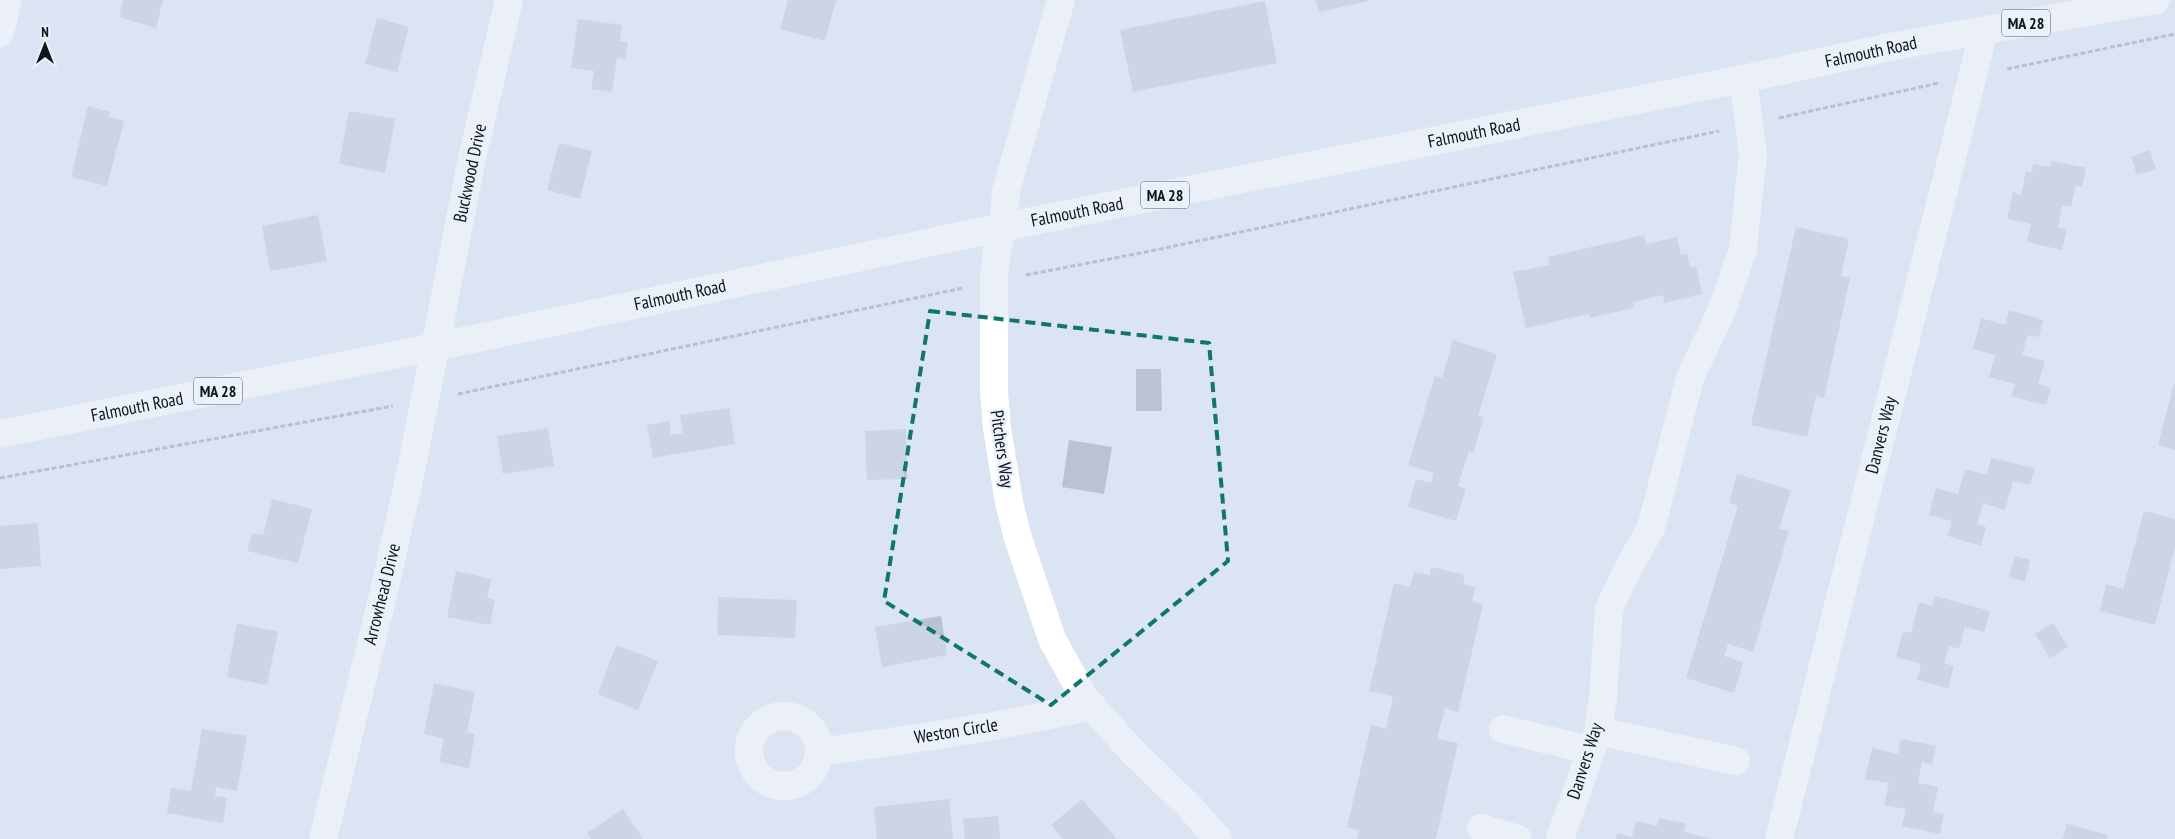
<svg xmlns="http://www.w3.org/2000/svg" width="2175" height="839" font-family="'PT Sans Narrow',sans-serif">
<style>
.building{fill:#b9c3d2}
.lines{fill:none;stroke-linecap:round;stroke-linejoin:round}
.path{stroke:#8e96a1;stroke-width:3;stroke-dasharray:5 2.5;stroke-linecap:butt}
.minor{stroke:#fff;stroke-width:28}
.major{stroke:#fff;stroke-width:28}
.marked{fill:none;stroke:#0f766e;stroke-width:4;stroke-dasharray:10 6;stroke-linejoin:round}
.labels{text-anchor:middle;stroke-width:5;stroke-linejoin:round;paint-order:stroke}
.shield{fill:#e9f1fd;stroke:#51565d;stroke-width:1}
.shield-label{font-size:16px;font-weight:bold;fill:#101419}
.street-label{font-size:18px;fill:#101419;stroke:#e9f1fd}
</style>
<rect width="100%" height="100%" fill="#dae4f3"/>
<!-- building -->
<path class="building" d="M123,0h40l-7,28 -37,-11z
M788,0h48l-11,41 -45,-12z
M1316,0h52v1l-49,11z
M1265,1l12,62 -144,29 -13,-62z
M377,18l32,9 -12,45 -32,-8z
M578,19l44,6 -2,16 8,1 -3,17 -8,-1 -5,34 -21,-3 3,-18 -23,-3z
M88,106l22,6 -1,5 15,4 -17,65 -36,-9z
M349,111l46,8 -10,54 -46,-9z
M559,143l33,8 -12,48 -33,-9z
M2150,150l6,19 -19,6 -6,-18z
M2052,161l34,7 -4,19 -6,-2 -5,22 -9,-2 -4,23 9,1 -5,21 -35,-8 4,-18 -24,-5 6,-27 8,3 5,-24 6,1 1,-8 17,3z
M318,215l9,46 -57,10 -8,-45z
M1796,227l53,12 -8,37 9,2 -26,120 -8,-2 -9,41 -56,-12z
M1644,235l2,9 31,-7 4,18 6,-1 3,13 6,-1 6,28 -38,9 -1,-8 -30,7 1,6 -44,10 -1,-4 -63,14 -13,-56 37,-7 -2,-8z
M2009,310l34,10 -4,17 -11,-2 -6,20 23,6 -7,23 13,4 -5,17 -35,-9 4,-12 -26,-7 6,-22 -22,-6 8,-31 24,7z
M1453,340l44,14 -19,62 6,1 -11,36 -4,-2 -11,35 8,3 -10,32 -48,-14 8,-28 15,4 3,-10 -26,-8 27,-89 7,2z
M1136,369h25l1,42h-26z
M2174,384h1v66l-17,-5z
M729,408l6,36 -82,14 -6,-33 22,-4 2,14 12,-2 -3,-18z
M548,428l6,38 -51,8 -6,-38z
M906,429l1,50 -40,1 -2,-49z
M1069,440l43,7 -8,47 -42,-7z
M1991,458l44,10 -5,17 -17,-4 -8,29 -22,-7 -6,21 9,3 -5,19 -33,-10 4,-15 -23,-6 7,-27 22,6 7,-25 22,6z
M1737,474l54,16 -12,39 10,2 -36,121 -25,-8 -4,12 19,6 -9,31 -48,-15 52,-172 -9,-3z
M272,499l40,10 -14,54 -51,-12 5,-18 11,2z
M2144,511l31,8v28l-20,78 -55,-14 6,-27 17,5z
M38,523l3,43 -41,3v-43z
M2015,556l15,4 -5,22 -16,-5z
M1431,567l34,8 -2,9 12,3 -3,14 11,3 -25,108 -13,-4 -8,31 21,4 -22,96h-79l2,-9 -12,-3 24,-102 15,4 7,-33 -24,-5 25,-108 16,4 4,-15 16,3z
M456,571l35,8 -4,19 8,2 -5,25 -43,-8z
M1935,596l55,15 -6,21 -19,-5 -6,22 -10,-3 -5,17 10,3 -6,22 -31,-8 4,-16 -25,-7 7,-26 8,2 8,-31 13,4z
M718,597l79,3 -2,38 -78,-3z
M941,616l6,39 -65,12 -7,-40z
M237,623l41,9 -11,53 -40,-8z
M2053,623l15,24 -18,11 -15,-24z
M616,645l42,16 -20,49 -40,-16z
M434,683l41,9 -8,40 8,2 -6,34 -30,-6 5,-23 -20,-5z
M202,729l45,7 -10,55 -21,-4 -1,9 12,2 -4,25 -56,-10 4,-25 20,3z
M1901,739l35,7 -4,18 -10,-2 -4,21 20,4 -5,25 11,2 -4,20 -38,-8 4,-17 -22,-4 5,-22 -24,-4 7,-31 26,6z
M949,799l4,40h-76l-3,-32z
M1082,799l35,40h-54l-12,-14z
M623,809l20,30h-52l-4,-6z
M998,816l2,23h-35l-2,-20z
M1659,818l27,6 -2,8 28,7h-96l1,-6 15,4 4,-16 21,5z
M2067,824l41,11 -1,4h-44z"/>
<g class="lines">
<!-- path -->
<path class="path" d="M2007,69l168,-35
M1779,118l160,-35
M1026,275l120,-23 573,-121
M458,394l505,-106
M0,478l393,-72"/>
<!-- minor -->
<path class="minor" d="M0,33l8,-33
M749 751a35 35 0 1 1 70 0a35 35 0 1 1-70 0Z
M1503,729l87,21
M1598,731l138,30
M820,752c91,-13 182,-25 272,-46
M1481,828l37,11
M323,839l62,-252 27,-121 59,-303 38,-163
M1560,839l38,-108 5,-33 6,-90 22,-45 20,-35 39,-150 32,-68 21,-61 10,-95 -10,-75
M1779,839l205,-808"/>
<!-- major -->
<path class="major" d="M1061,0l-55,191 -3,36 -6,24 -3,26v115l3,36 12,74 8,33 35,104 33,60 48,53 57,55 28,32
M0,434l435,-87 568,-120 740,-148 152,-33 261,-46"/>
</g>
<!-- marked area -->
<path d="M0 0H2175V839H0ZM930,311l279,32 19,218 -177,144 -167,-104z" fill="#dae4f3" fill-opacity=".55" fill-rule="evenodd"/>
<path class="marked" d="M930,311l279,32 19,218 -177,144 -167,-104z"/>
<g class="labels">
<!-- shield labels -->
<g class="shield">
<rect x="2002" y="9.5" width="48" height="27" rx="4"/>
<rect x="1141" y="181.5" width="48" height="27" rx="4"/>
<rect x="194" y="377.5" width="48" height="27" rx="4"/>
</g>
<g class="shield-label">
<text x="2026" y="29">MA 28</text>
<text x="1165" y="201">MA 28</text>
<text x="218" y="397">MA 28</text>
</g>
<!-- street labels -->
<g class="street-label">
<text transform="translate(1871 52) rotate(-12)" y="6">Falmouth Road</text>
<text transform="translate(1474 133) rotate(-11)" y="6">Falmouth Road</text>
<text transform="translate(470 173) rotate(-78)" y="6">Buckwood Drive</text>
<text transform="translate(1077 212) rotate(-11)" y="6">Falmouth Road</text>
<text transform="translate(680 295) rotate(-12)" y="6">Falmouth Road</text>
<text transform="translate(137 407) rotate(-11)" y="6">Falmouth Road</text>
<text transform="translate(1881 435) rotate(-76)" y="6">Danvers Way</text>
<text transform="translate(1002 449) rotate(82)" y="6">Pitchers Way</text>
<text transform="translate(382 594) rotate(-76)" y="6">Arrowhead Drive</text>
<text transform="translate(956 731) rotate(-9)" y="6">Weston Circle</text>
<text transform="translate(1585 761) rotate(-72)" y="6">Danvers Way</text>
</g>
</g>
<!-- north arrow -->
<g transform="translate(45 45)" stroke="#e9f1fd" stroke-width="4" paint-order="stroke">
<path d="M0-4L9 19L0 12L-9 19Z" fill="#101419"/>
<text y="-8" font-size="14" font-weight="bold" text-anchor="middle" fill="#101419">N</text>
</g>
</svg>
